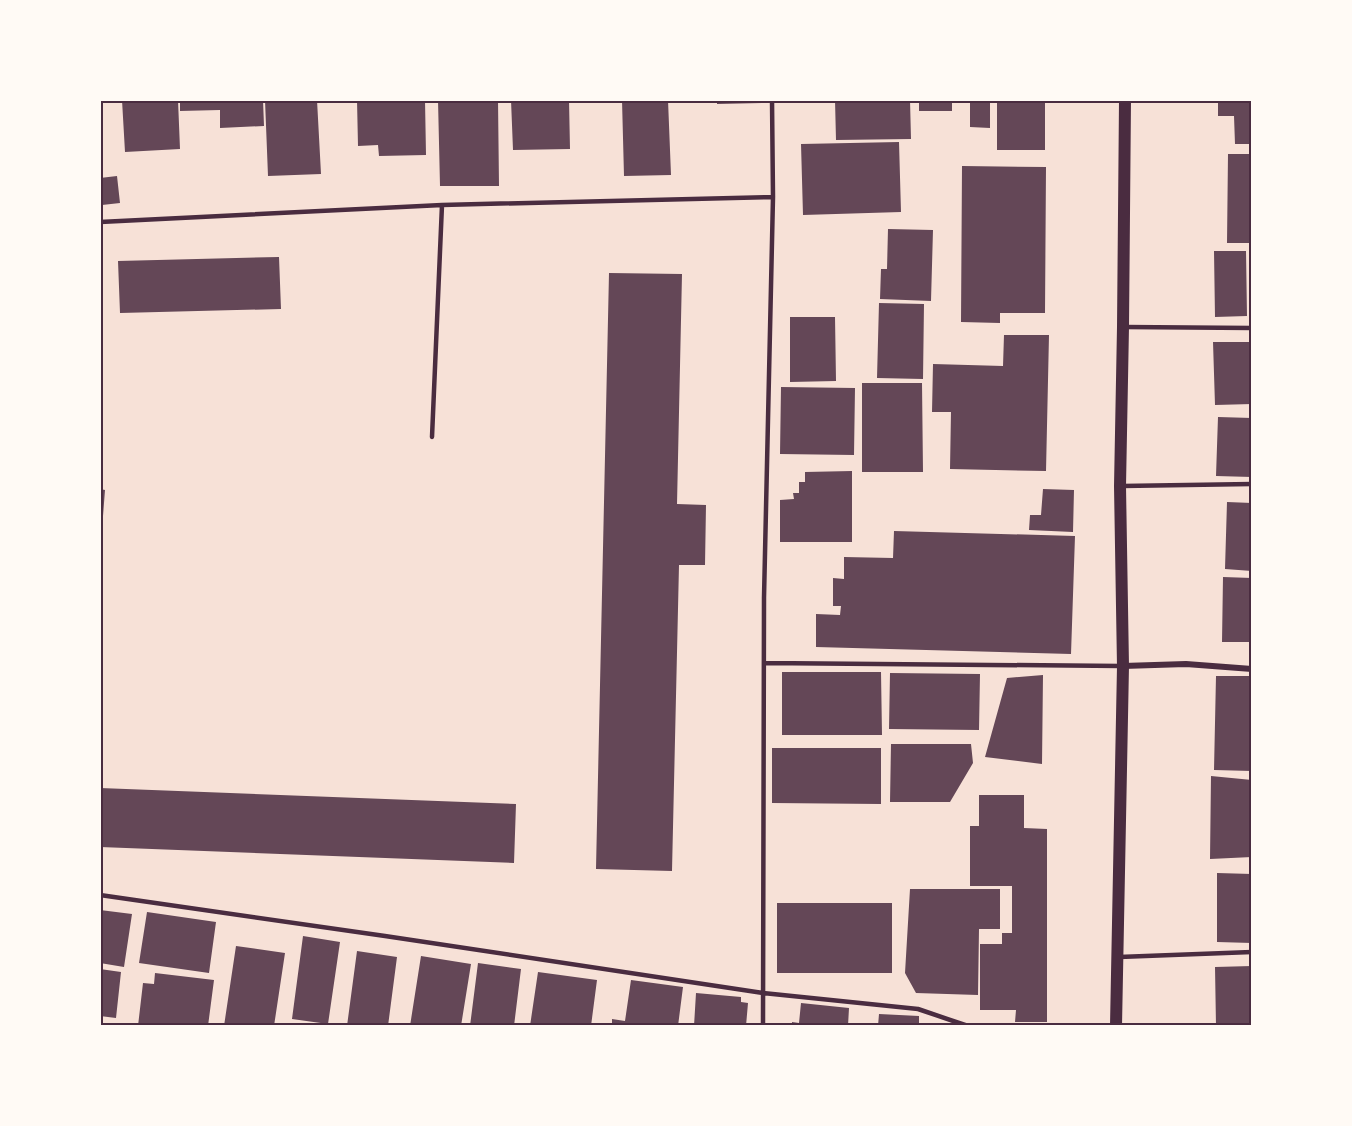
<svg xmlns="http://www.w3.org/2000/svg" width="1352" height="1126" font-family="'Sofia Sans Condensed',sans-serif">
<style>
.building{fill:#644757}
.lines{fill:none;stroke-linecap:round;stroke-linejoin:round}
.service{stroke:#4a2c40;stroke-width:4.5}
.minor{stroke:#4a2c40;stroke-width:6}
.secondary{stroke:#4a2c40;stroke-width:12}
.neatline{fill:none;stroke:#4a2c40;stroke-width:2}
</style>
<rect width="100%" height="100%" fill="#f7e1d7"/>
<!-- building -->
<path class="building" d="M122,100h56l2,49 -55,3z
M180,100h83l1,26 -44,2v-18l-40,1z
M265,100h52l4,74 -53,2z
M357,100h68l1,55 -47,1 -1,-11 -20,1z
M438,100h60l1,86h-59z
M511,100h58l1,49 -57,1z
M622,100h46l3,75 -47,1z
M717,100h45v3l-45,1z
M835,100h75l1,39 -75,1z
M919,100h33v11h-33z
M970,100h20v28l-20,-1z
M997,100h48v50h-48z
M1218,100h34v44h-17l-1,-28h-16z
M899,142l2,70 -98,3 -2,-71z
M1228,154h24v73h-2l-1,16h-22z
M962,166l84,1 -1,146h-45v10l-39,-1z
M117,176l3,27 -18,2 -2,-27z
M888,229l45,1 -2,71 -51,-2 1,-30h6z
M1214,251h32l1,65 -32,1z
M279,257l2,52 -161,4 -2,-52z
M609,273l73,1 -5,230 29,1 -1,60h-26l-7,306 -76,-2z
M879,303l45,1 -1,75 -46,-1z
M790,317h45l1,64 -46,1z
M1004,335h45l-3,136 -96,-2 1,-57h-19l1,-48 70,2z
M1213,342h39v62l-37,1z
M862,383h60l1,89h-61z
M781,387l74,1 -1,67 -74,-1z
M1218,417l34,1v59l-36,-1z
M852,471v71h-72v-42l14,-1 -1,-6h6v-11h6v-10z
M100,489l5,1 -3,39h-2z
M1043,489l31,1 -1,42 -44,-2 1,-15h11z
M1227,502l25,1v68l-27,-2z
M894,531l181,5 -4,118 -255,-7v-33l24,1 1,-9h-8v-28l11,1v-22l49,1z
M1223,577l29,1v64h-30z
M782,672h99l1,63h-100z
M890,673l90,1 -1,56 -90,-1z
M1043,675l-1,89 -57,-7 22,-79z
M1216,676h36v95l-38,-1z
M891,744h80l2,19 -23,39h-60z
M772,748h109v56l-109,-1z
M1211,776l41,4v77l-42,2z
M100,788l416,16 -2,59 -414,-16z
M979,795h45v33l23,1v193h-32l1,-12h-36v-66h22v-11h10v-47h-42v-60h9z
M1217,873l35,1v69l-35,-1z
M910,889h90v40h-21l-1,66 -62,-2 -11,-20z
M777,903h115v70h-115z
M100,910l32,4 -8,53 -24,-4z
M147,912l69,10 -7,51 -70,-10z
M303,936l37,6 -12,82 -36,-5z
M236,946l49,7 -11,73h-50z
M357,951l40,6 -9,69h-41z
M421,956l50,8 -10,62h-51z
M478,963l43,6 -7,57h-44z
M1252,966v60h-36l-1,-59z
M100,969l21,3 -5,46 -16,-2z
M538,972l59,8 -6,46h-61z
M155,973l59,7 -6,46h-70l5,-43 11,1z
M631,980l52,7 -5,39h-66v-7l13,2z
M696,993l45,4v5l7,1 -2,23h-52z
M801,1003l48,5 -1,18h-56v-4l7,1z
M879,1014l40,2v10h-41z"/>
<g class="lines">
<!-- service -->
<path class="service" d="M100,222l342,-17 331,-8
M1125,327l127,1
M432,437l10,-232
M1122,486l130,-2
M764,663l357,3
M100,895l285,41 378,57 155,16 50,17
M1119,957l133,-5
M763,1026l1,-428 9,-401 -1,-97"/>
<!-- minor -->
<path class="minor" d="M1123,666l63,-2 66,5"/>
<!-- secondary -->
<path class="secondary" d="M1116,1026l7,-360 -3,-180 3,-159 2,-227"/>
</g>
<!-- border -->
<rect width="1352" height="1126" fill="none" stroke="#fffaf5" stroke-width="204"/>
<rect x="102" y="102" width="1148" height="922" class="neatline"/>
</svg>
